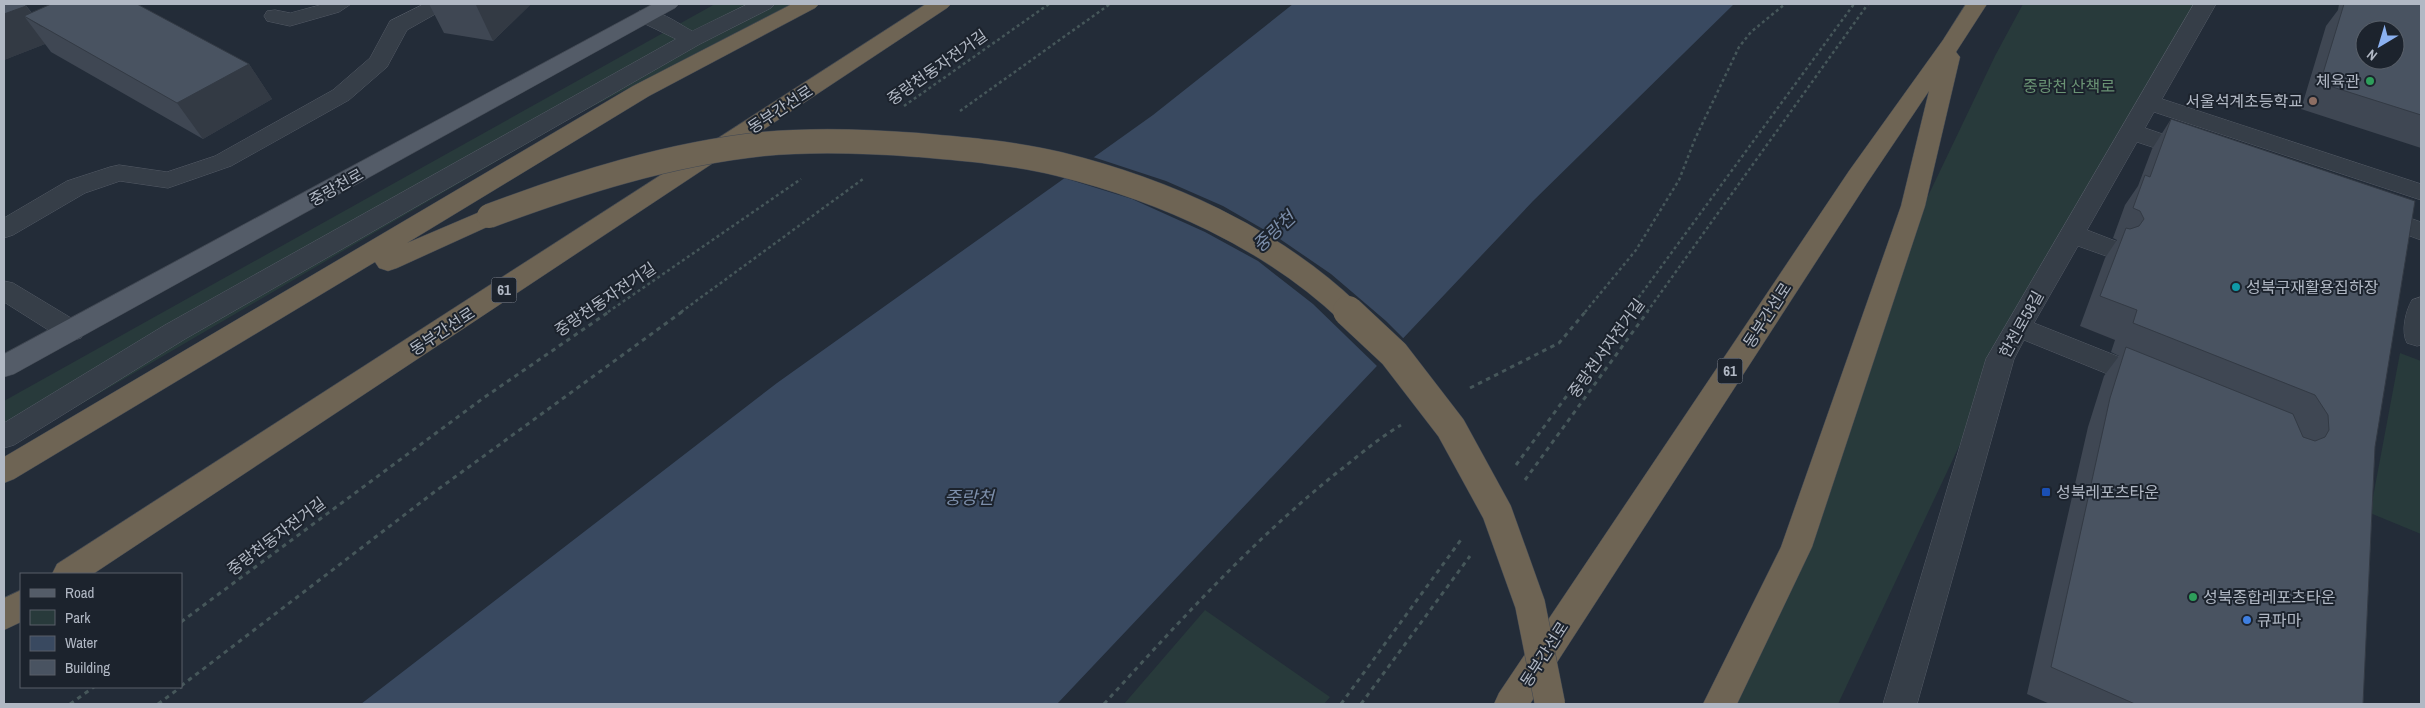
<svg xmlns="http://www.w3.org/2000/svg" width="2425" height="708" font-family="'Archivo Narrow','Noto Sans KR',sans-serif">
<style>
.green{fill:#283a3b}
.water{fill:#394960}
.pier{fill:#232c38}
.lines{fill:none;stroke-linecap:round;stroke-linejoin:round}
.minor-casing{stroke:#545b66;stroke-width:1}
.major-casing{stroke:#404751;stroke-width:1}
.highway-casing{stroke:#414853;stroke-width:1}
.path-far1{stroke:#46575a;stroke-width:2.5;stroke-dasharray:3 3;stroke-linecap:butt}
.path{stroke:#46575a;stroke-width:3;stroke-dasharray:4.5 4.5;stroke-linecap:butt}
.minor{fill:#363e48;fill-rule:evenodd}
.major{fill:#545c68;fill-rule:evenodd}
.highway{fill:#6e6454;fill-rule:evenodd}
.highway-bridge-far1-casing{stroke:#414853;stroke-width:25;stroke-linecap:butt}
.highway-bridge-casing{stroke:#414853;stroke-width:31;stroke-linecap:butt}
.highway-bridge-far1{stroke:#6e6454;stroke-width:24}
.highway-bridge{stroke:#6e6454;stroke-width:30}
.wall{fill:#3f4753}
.shaded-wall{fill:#333a44}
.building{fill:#495361;stroke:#333a44;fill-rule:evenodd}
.leisure-dot{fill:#2e9e5b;stroke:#1c232d;stroke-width:2}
.education-dot{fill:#8d6e63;stroke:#1c232d;stroke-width:2}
.culture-dot{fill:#0f9aa8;stroke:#1c232d;stroke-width:2}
.transit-dot{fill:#1a4fb4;stroke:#1c232d;stroke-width:2}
.shop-dot{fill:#3f7fe0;stroke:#1c232d;stroke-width:2}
.labels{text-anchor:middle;stroke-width:4;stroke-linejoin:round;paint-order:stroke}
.shield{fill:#1c232d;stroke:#848b97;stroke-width:1}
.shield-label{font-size:15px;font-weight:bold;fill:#b1b8c4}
.street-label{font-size:16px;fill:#b1b8c4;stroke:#1c232d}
.poi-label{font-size:16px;fill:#b1b8c4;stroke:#1c232d;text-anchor:start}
.park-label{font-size:16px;fill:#6a9374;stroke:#1c232d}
.water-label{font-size:18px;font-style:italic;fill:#7c8eaa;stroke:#1c232d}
</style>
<rect width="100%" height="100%" fill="#232c38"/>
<!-- green -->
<path class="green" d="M715,4h77l-216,111 -572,334v-48z
M2023,4h186l-209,355 -162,345h-118l62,-128 125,-336 88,-184z
M2400,353l21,8v173l-51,-21z
M1205,610l125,87 -6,7h-200z"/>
<!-- water -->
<path class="water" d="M1293,4h441l-201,197 -476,503h-696l416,-321 376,-268z"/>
<!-- pier -->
<path class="pier" d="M1090,156l76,25 57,25 54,31 54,37 55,47 19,19 -26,28 -66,-64 -55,-43 -53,-29 -73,-33 -71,-22z"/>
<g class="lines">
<defs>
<path id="minor" d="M324,4h27l-12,8 -49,14 -23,-5 -3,-5 3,-5 8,-1 15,3z
M424,4h26l-4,4 -39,22 -20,37 -38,33 -118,66 -63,22 -48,-7 -35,12 -72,42 -9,3v-20l63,-37 43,-14 9,-2 48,7 48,-16 118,-66 37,-32 20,-37z
M748,4h27l-4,4 -71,36 -515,295 -171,106 -10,3v-25l161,-98 511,-286 -37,-18 -3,-5 3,-5c18,-4 38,12 53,20z
M2194,4h22l-54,95 259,85v16l-267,-88 -9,16 55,19 4,5 -4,5 -8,3 -55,-18 -50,88 31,12 4,6 -4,6 -9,3 -31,-11 -44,77 123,49 4,7 -4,7 -10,4 -123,-50 -10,19 -97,345h-34l103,-345z
M2375,206l46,16v18l-55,-20 -3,-6 3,-6z
M4,281l9,2 68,41 4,7 -4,7 -10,3 -10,-3 -57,-36z
M2421,297v48l-4,1 -10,-3c-6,-11 -2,-31 5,-43z"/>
<path id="major" d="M653,4h26l-4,4 -661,366 -10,3v-23z"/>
<path id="highway" d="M792,4h27l-4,4 -166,88 -242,147 82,-35 9,2 3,6 -3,6 -101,46 -9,3 -9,-3 -4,-6 -361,217 -10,4v-26l629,-371z
M926,4h25l-4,4 -854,566h-41l5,-10z
M1966,4h21l-31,48 4,5 -35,149 -113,341 -75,157h-34l78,-157 120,-341 28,-115 -62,92 -337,521h-36l5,-11 350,-522 94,-131z
M21,590v32l-17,8v-32z"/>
</defs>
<!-- minor casing -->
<use href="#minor" class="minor-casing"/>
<!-- major casing -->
<use href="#major" class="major-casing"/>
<!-- highway casing -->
<use href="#highway" class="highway-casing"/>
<!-- path-far1 -->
<path class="path-far1" d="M904,106l145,-102
M960,111l150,-107
M608,312l193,-133
M681,312l182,-133
M1585,312l51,-62 43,-70 16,-41 44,-92 12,-15 34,-28
M1628,312l226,-308
M1647,312l221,-308"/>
<!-- path -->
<path class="path" d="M1470,388l89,-45 27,-32
M1516,465l113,-154
M1525,480l123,-169
M181,622l301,-223 128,-88
M181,686l252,-193 250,-182
M70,704l24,-17
M158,704l23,-17
M1104,704c73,-80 146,-161 230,-229 22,-17 43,-36 67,-50
M1341,704l122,-167
M1361,704l109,-148"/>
<!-- minor -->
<use href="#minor" class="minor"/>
<!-- major -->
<use href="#major" class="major"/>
<!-- highway -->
<use href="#highway" class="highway"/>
<defs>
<path id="highway-bridge-far1" d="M489,216c88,-33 180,-62 274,-72 52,-5 103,-3 155,1 47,4 95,8 141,19 105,26 211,73 290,148"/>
<path id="highway-bridge" d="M1348,311l46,43 57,74 46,84 33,92 20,100"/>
</defs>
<!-- highway-bridge-far1 casing -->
<use href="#highway-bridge-far1" class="highway-bridge-far1-casing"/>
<!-- highway-bridge casing -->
<use href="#highway-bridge" class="highway-bridge-casing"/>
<!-- highway-bridge-far1 -->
<use href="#highway-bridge-far1" class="highway-bridge-far1"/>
<!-- highway-bridge -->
<use href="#highway-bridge" class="highway-bridge"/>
</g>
<!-- wall -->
<path class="wall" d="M4,4h21l7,9 217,51 23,35 -69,40 -152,-87 -6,-8 -41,16z
M429,4h102l-38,37 -49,-8z
M2339,4h82v144l-120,-39 25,-83 12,-16z
M2171,119l204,328 -12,257h-313l-23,-10 61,-267 16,-51 15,-20 -8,-4 4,-12 -35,-14 25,-68 12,-18 -4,-2 12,-33 13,-19 14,-37z"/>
<!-- shaded-wall -->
<path class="shaded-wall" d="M478,4h53l-38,37 -17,-36z
M26,6l16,21 -18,-11 21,28 -41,16v-46z
M249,64l23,35 -69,40 -26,-36z"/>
<!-- building -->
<path class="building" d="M4,4h21l1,2 -22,8z
M51,4h86l112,60 -72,39 -153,-87z
M2344,4h77v111l-101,-32zM2365,30h30v30h-30z
M2171,119l244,82 -40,246 -12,257h-228l-84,-37 59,-269 16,-51 167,67 10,23 12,4 10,-4 4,-7 -1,-15 -13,-20 -182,-72 4,-13 -37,-14 26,-68 4,1 9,-3 5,-7 -4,-8 -7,-3 12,-33 5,2z"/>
<!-- markers -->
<g class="leisure-dot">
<circle cx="2370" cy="81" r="5"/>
<circle cx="2193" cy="597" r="5"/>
</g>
<circle class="education-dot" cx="2313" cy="101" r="5"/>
<circle class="culture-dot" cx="2236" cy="287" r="5"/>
<rect class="transit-dot" x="2041" y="487" width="10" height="10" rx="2.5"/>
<circle class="shop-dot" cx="2247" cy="620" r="5"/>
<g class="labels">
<!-- shield labels -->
<g class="shield">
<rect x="491.5" y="277.5" width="25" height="25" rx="4"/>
<rect x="1717.5" y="358.5" width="25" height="25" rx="4"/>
</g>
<g class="shield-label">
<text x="504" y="295">61</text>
<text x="1730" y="376">61</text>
</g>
<!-- street labels -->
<g class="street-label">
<text transform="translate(937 67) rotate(-35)" y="6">중랑천동자전거길</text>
<text transform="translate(780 109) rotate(-33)" y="6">동부간선로</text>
<text transform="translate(336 187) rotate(-29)" y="6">중랑천로</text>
<text transform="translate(605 299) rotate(-34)" y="6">중랑천동자전거길</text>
<text transform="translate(1767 315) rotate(-57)" y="6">동부간선로</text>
<text transform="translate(2021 324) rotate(-61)" y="6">한천로58길</text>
<text transform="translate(442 331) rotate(-33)" y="6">동부간선로</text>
<text transform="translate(1606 348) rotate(-54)" y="6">중랑천서자전거길</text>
<text transform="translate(276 536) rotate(-37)" y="6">중랑천동자전거길</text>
<text transform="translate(1544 654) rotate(-57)" y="6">동부간선로</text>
</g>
<!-- poi labels -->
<g class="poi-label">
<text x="2360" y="87" text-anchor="end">체육관</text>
<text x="2303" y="107" text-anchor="end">서울석계초등학교</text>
<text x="2246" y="293">성북구재활용집하장</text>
<text x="2056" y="498">성북레포츠타운</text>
<text x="2203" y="603">성북종합레포츠타운</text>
<text x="2257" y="626">큐파마</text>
</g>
<!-- park labels -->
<g class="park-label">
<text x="2069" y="92">중랑천 산책로</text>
</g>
<!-- water labels -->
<g class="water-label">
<text transform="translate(1274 232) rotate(-43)" y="6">중랑천</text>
<text x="969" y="504">중랑천</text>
</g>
</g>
<!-- border -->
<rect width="2425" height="708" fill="none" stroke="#b1b8c4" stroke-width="10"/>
<!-- legend -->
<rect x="20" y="573" width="162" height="115" fill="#1c232d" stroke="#585f69"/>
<rect x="30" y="589" width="25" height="8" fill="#545c68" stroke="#585f69"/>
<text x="65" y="598" font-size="15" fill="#b1b8c4">Road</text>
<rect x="30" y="610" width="25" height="15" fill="#283a3b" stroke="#585f69"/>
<text x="65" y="623" font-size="15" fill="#b1b8c4">Park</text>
<rect x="30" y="636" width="25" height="15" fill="#394960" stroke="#585f69"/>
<text x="65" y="648" font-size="15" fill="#b1b8c4">Water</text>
<rect x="30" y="660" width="25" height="15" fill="#495361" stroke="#585f69"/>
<text x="65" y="673" font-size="15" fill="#b1b8c4">Building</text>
<!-- north arrow -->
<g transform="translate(2380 45) rotate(218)"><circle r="24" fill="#1c232d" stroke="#585f69"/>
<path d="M0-4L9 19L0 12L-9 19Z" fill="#8bb1f0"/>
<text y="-8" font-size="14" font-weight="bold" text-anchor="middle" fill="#b1b8c4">N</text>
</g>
</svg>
